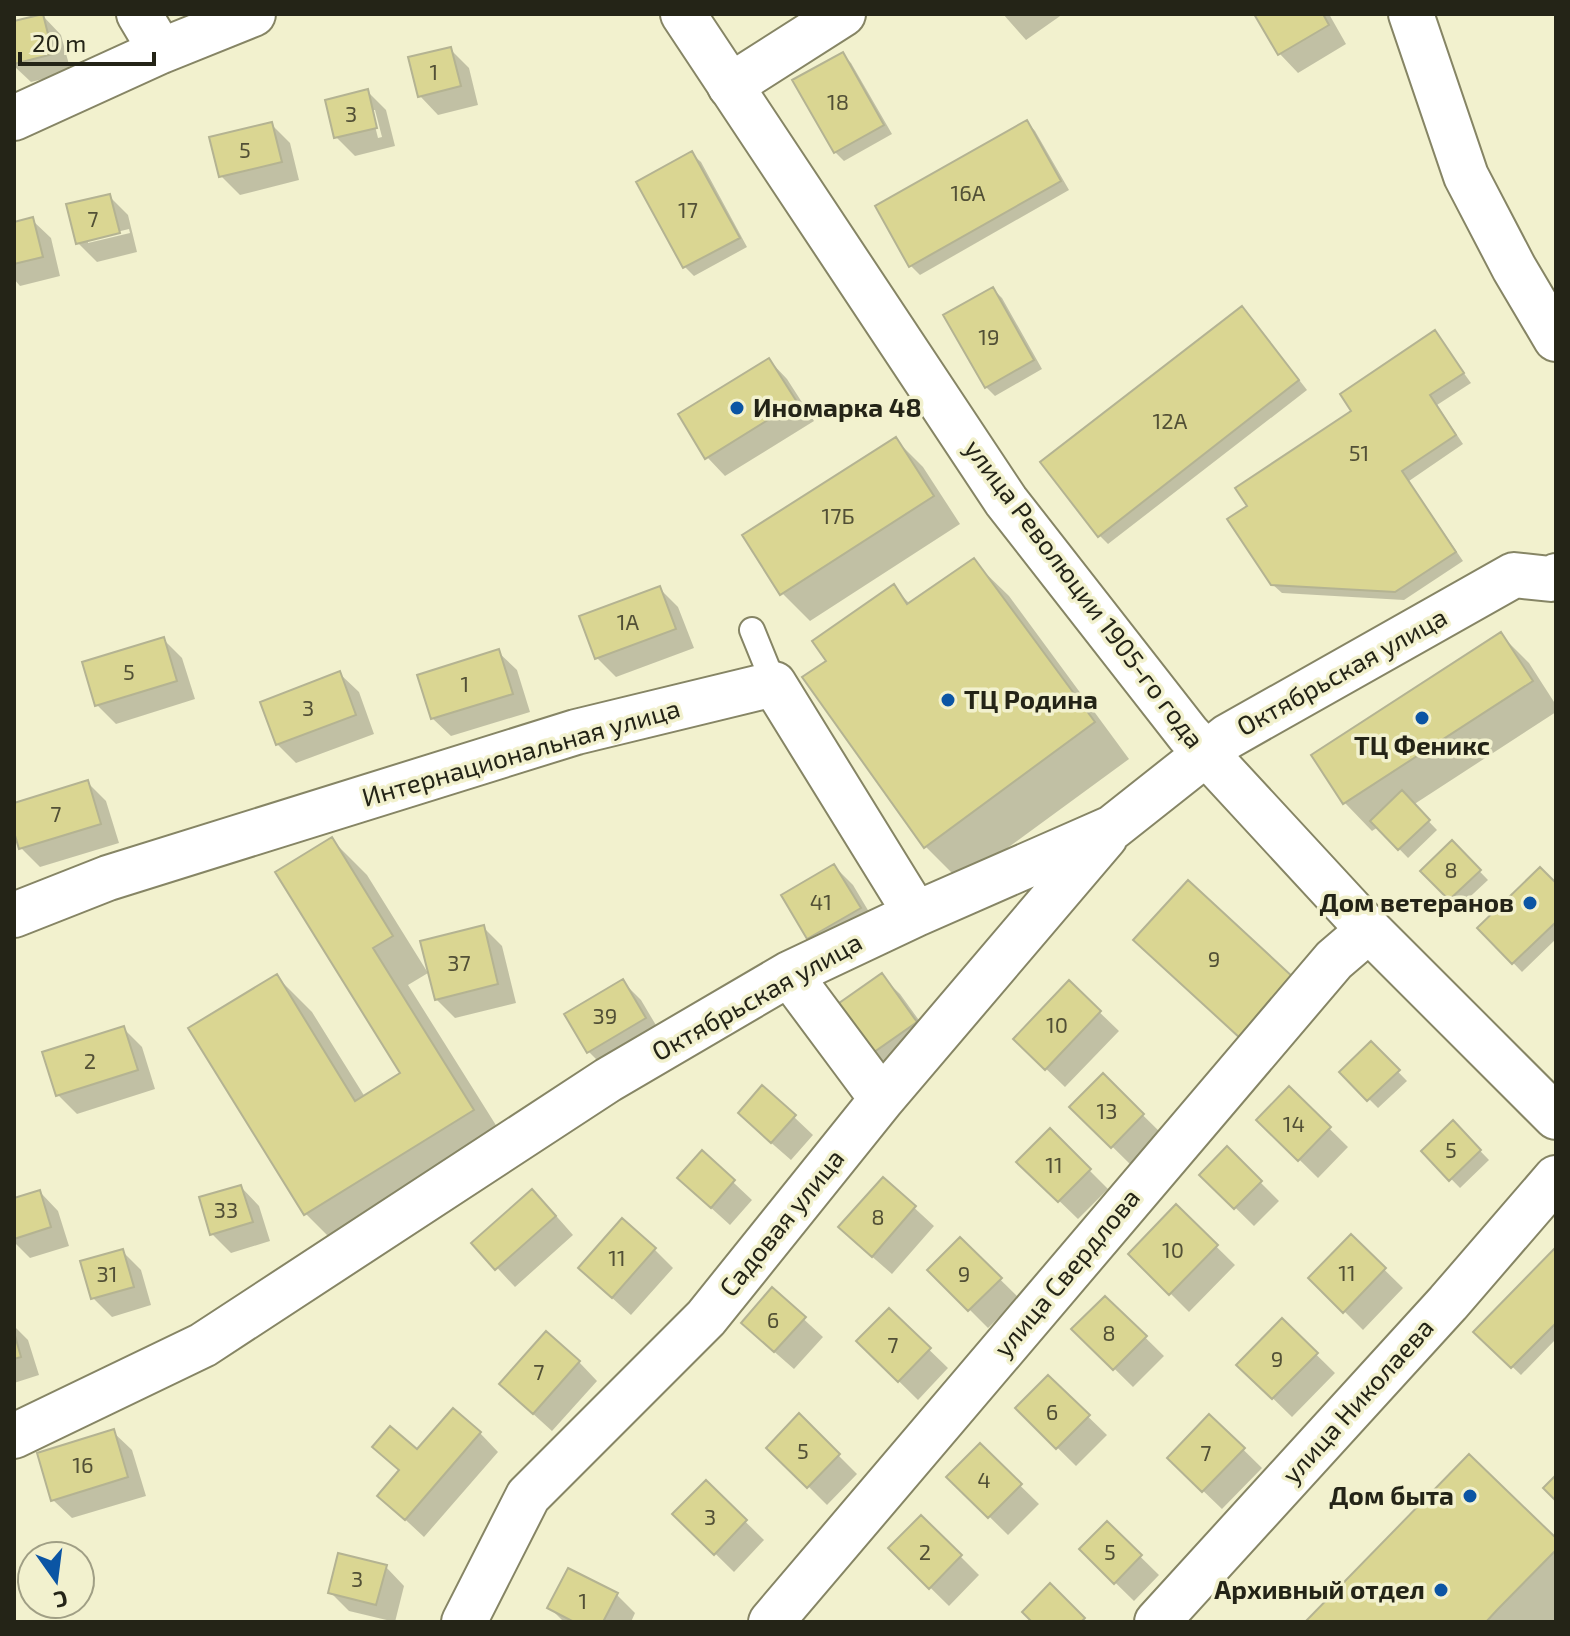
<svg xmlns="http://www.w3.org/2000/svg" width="1570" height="1636" font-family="'Exo 2',sans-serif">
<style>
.shadow{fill:#0003;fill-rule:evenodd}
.building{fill:#dad692;stroke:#b4b392;stroke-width:2}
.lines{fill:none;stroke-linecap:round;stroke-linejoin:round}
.lane-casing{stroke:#868565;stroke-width:28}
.street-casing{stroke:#868565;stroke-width:48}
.secondary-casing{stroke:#868565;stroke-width:48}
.lane{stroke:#fff;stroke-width:24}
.street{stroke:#fff;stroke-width:44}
.secondary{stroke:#fff;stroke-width:44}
.poi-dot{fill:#0b55a4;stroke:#f2f1ce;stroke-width:3}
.labels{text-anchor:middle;stroke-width:7;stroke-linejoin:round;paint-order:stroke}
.number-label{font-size:22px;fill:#525036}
.poi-label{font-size:26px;font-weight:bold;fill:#242417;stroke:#f2f1ce;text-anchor:end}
.street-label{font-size:26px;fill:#242417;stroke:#f2f1ce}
</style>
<rect width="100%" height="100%" fill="#f2f1ce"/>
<!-- shadow -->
<path class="shadow" d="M1003,14h60l-37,26z
M1256,14h73l17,30 -48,29 -18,-19z
M43,16l18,19 10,37 -40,10 -17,-16v-42z
M450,49l19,19 9,37 -40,10 -18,-19z
M842,54l9,9 41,71 -48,27 -9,-9z
M367,91l19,19 9,36 -40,10 -19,-19zM371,110h4l7,27 -4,1z
M1027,122l8,9 34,59 -149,85 -9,-9z
M271,124l19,19 9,37 -59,15 -19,-19z
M692,154l9,8 46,85 -53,29 -9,-9z
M109,196l19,19 9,37 -40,10 -19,-19zM129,229l1,4 -42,10v-4z
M32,220l19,18 9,38 -40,10 -6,-7v-55z
M993,289l9,9 40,71 -47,27 -9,-9z
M1250,317l57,73 -199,154 -8,-8z
M1435,333l36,50 -34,22 26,39 -54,37 54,80 -59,39 -122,-7 -10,-9 82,-173z
M769,360l18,19 27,42 -89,55 -18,-19z
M895,439l28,28 37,57 -150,97 -28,-28z
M973,561l36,35 120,163 -168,123 -36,-36 -96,-185 64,-74 17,17z
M659,588l19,19 16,41 -78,29 -19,-19z
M1501,635l28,28 27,42v7l-143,93 24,25 -29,28 -30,-31 -6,4 -27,-28 -31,-48z
M163,639l19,19 13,41 -79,25 -19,-19 -13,-41z
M498,652l19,18 13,42 -79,24 -19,-18z
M340,674l19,18 15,42 -78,29 -19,-19z
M88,783l18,18 13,42 -79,24 -19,-19 -7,-22v-21z
M331,839l36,36 61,98 -20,12 101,161 -167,104 -36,-36 -30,-238 36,36 53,85 38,-23z
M1452,843l36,37 -29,27 -36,-36z
M834,866l19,19 25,42 -50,30 -19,-19 -25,-42z
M1556,886v53l-34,33 -42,-44z
M483,927l19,19 14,57 -61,15 -19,-19z
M881,976l19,18 34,47 -47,33 -19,-18z
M623,982l18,18 22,37 -56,33 -19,-19z
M1069,983l50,48 -54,56 -50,-48z
M124,1029l18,18 13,42 -78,25 -19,-19z
M1371,1044l36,37 -29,27 -36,-36z
M1103,1076l59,58 -31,31 -59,-58z
M1289,1089l59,58 -30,31 -59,-58z
M794,1117l19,18 -22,25 -32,-28z
M1453,1123l36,37 -29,28 -36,-37z
M1050,1131l58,58 -30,30 -59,-57z
M1227,1149l52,52 -25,25 -52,-51z
M702,1153l50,47 -22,25 -32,-29z
M884,1180l50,46 -42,48 -32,-28z
M241,1187l18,19 11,35 -39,12 -19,-19z
M40,1192l18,19 11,35 -39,12 -16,-16v-42z
M1176,1207l59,58 -46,47 -58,-58z
M551,1210l22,25 -58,52 -41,-44z
M1351,1237l52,51 -40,42 -52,-52z
M960,1240l59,58 -31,30 -58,-58z
M654,1249l19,19 -42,47 -32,-29z
M1556,1250v89l-35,36 -45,-43z
M122,1251l19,19 10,35 -39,12 -19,-19z
M772,1290l51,47 -29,32 -32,-28z
M1105,1298l59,58 -31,31 -59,-58z
M889,1311l59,57 -30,32 -59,-58z
M1282,1321l53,52 -43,44 -53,-52z
M14,1326l14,14 11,35 -25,8z
M579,1362l18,19 -45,50 -32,-29z
M1048,1378l59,57 -31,31 -59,-58z
M799,1416l58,58 -30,31 -58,-58z
M1210,1417l52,51 -40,41 -53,-51z
M113,1432l19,18 14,46 -74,22 -19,-18z
M480,1433l18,19 -74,85 -44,-41 21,-25 -26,-24 42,5z
M980,1446l59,58 -31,31 -59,-58z
M706,1483l58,57 -30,32 -59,-58z
M921,1517l58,58 -30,31 -59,-58z
M1107,1524l52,51 -25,26 -53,-52z
M1556,1541v81h-248z
M386,1567l18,19 -9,36 -46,-11 -19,-19z
M617,1595l18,18 -4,9h-67l-14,-14z"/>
<!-- building -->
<path class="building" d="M43,14l10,40 -39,10v-43z
M1254,14h69l6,11 -51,30z
M451,47l10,39 -43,11 -10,-40z
M843,52l41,73 -50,28 -42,-73z
M368,89l9,39 -43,10 -9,-38z
M1027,120l34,61 -152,86 -34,-61z
M272,122l10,40 -63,15 -10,-40z
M692,151l48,87 -57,30 -47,-86z
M110,194l10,39 -44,11 -10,-40z
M33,217l10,40 -29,7v-42z
M993,287l41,73 -49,28 -42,-73z
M1242,306l57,74 -201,157 -58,-75z
M1435,330l29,43 -34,22 26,40 -54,36 54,81 -61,40 -124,-7 -44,-66 20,-13 -12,-18 116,-77 -11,-17z
M769,358l28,44 -92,57 -27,-45z
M896,437l38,59 -154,99 -38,-60z
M974,558l121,164 -171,126 -122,-171 24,-16 -14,-20 82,-57 13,20z
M660,586l16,43 -81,30 -16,-43z
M1501,632l32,49 -190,123 -32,-49z
M164,637l13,44 -82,25 -13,-44z
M499,649l14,45 -82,25 -14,-44z
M340,671l16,44 -80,30 -16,-43z
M88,780l13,44 -82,25 -5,-17v-29z
M1402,790l28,30 -32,30 -28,-29z
M332,837l61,99 -20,12 101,162 -170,105 -116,-187 89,-54 78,127 45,-28 -125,-201z
M1452,840l29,30 -32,30 -29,-29z
M834,864l27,44 -54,31 -26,-44z
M1540,867l16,16v39l-44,42 -35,-36z
M1188,880l107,99 -55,59 -107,-98z
M484,925l14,59 -63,16 -15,-59z
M882,973l35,49 -50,35 -35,-49z
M623,979l23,39 -59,35 -23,-39z
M1069,980l32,31 -56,59 -32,-31z
M124,1026l14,44 -82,26 -14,-44z
M1371,1041l29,29 -33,31 -28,-29z
M1103,1073l41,41 -33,34 -42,-41z
M762,1085l34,30 -25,28 -33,-30z
M1289,1086l42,41 -33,34 -42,-41z
M1453,1120l28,30 -32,31 -28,-30z
M1050,1128l41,41 -33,33 -42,-40z
M1227,1146l35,35 -28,28 -35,-34z
M702,1150l33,30 -24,28 -34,-30z
M883,1177l33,29 -44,51 -34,-30z
M241,1185l12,37 -43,13 -11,-38z
M532,1189l24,27 -61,54 -24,-27z
M40,1190l11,37 -37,12v-41z
M1176,1204l42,41 -49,50 -41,-41z
M622,1218l34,30 -44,50 -34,-30z
M1351,1234l35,34 -43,45 -35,-35z
M960,1237l42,41 -34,33 -41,-41z
M1556,1247v76l-45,45 -38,-36z
M123,1249l11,38 -43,12 -11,-38z
M772,1287l34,30 -32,35 -33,-29z
M1105,1296l42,40 -34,34 -42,-41z
M889,1308l42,40 -33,34 -42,-41z
M1282,1318l36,35 -46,46 -36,-34z
M546,1331l34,30 -47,53 -34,-30z
M14,1332l7,25 -7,2z
M1048,1375l42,40 -34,34 -41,-41z
M453,1408l28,24 -76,88 -28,-24 22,-26 -27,-23 18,-21 27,23z
M799,1413l41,41 -33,34 -41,-40z
M1209,1414l36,34 -43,44 -35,-34z
M114,1429l14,48 -77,24 -14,-48z
M980,1443l42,41 -34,34 -42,-41z
M1469,1454l87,84v12l-59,60 -11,12h-181z
M1556,1475v26l-13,-13z
M706,1480l41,40 -33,35 -42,-41z
M921,1515l41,40 -33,34 -41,-41z
M1107,1521l35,34 -28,29 -35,-35z
M338,1553l49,12 -11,40 -48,-12z
M568,1568l50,25 -15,29h-29l-27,-14z
M1050,1583l35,35 -4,4h-49l-10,-10z"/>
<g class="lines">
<defs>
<path id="lane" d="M752,630l22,54"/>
<path id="street" d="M139,14l22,37
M1411,14l55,162 48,92 42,71
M730,86l113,-72
M14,118l147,-67 92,-37
M14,915l94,-37 468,-146 198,-48 142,230
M789,974l93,125
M14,1436l189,-91 405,-265 181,-106 127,-60 196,-86 115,-91 287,-162 37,4 5,-3
M464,1622l64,-126 178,-178 176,-219 223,-262
M771,1622l563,-662 35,-30
M1157,1622l291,-319 108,-125"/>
<path id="secondary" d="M683,14l323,487 182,233 181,196 187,187"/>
</defs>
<!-- lane casing -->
<use href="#lane" class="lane-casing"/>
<!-- street casing -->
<use href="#street" class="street-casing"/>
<!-- secondary casing -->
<use href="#secondary" class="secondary-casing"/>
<!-- lane -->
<use href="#lane" class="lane"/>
<!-- street -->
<use href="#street" class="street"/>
<!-- secondary -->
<use href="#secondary" class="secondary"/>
</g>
<!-- markers -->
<g class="poi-dot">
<circle cx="737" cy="408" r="8"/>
<circle cx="948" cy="700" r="8"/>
<circle cx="1422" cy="718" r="8"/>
<circle cx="1530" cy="903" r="8"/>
<circle cx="1470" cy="1496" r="8"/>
<circle cx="1441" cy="1590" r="8"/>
</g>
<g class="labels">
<!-- number labels -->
<g class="number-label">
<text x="434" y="80">1</text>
<text x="838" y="110">18</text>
<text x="351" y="122">3</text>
<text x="245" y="158">5</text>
<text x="968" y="201">16А</text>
<text x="688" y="218">17</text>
<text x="93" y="227">7</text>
<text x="989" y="345">19</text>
<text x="1170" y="429">12А</text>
<text x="1359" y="461">51</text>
<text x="838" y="524">17Б</text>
<text x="628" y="630">1А</text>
<text x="129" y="680">5</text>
<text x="465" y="692">1</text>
<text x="308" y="716">3</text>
<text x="56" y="822">7</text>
<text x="1451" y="878">8</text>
<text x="821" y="910">41</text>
<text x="1214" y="967">9</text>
<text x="459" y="971">37</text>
<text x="605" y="1024">39</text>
<text x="1057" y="1033">10</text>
<text x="90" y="1069">2</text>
<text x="1107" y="1119">13</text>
<text x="1294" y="1132">14</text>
<text x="1451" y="1158">5</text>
<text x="1054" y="1173">11</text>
<text x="226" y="1218">33</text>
<text x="878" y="1225">8</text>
<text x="1173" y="1258">10</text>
<text x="617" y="1266">11</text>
<text x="1347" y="1281">11</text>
<text x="107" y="1282">31</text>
<text x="964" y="1282">9</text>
<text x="773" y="1328">6</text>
<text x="1109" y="1341">8</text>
<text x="893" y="1353">7</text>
<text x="1277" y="1367">9</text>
<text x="539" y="1380">7</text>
<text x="1052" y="1420">6</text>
<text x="803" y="1459">5</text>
<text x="1206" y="1461">7</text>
<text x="83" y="1473">16</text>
<text x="984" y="1488">4</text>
<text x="710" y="1525">3</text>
<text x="925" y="1560">2</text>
<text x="1110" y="1560">5</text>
<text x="357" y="1587">3</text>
<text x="583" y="1609">1</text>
</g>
<!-- poi labels -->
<g class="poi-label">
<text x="753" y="417" text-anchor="start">Иномарка 48</text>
<text x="964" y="709" text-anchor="start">ТЦ Родина</text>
<text x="1422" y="755" text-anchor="middle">ТЦ Феникс</text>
<text x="1514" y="912">Дом ветеранов</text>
<text x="1454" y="1505">Дом быта</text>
<text x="1425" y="1599">Архивный отдел</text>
</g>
<!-- street labels -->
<g class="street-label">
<text transform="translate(1084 594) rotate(53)" y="9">улица Революции 1905-го года</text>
<text transform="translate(1342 672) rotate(-29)" y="9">Октябрьская улица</text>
<text transform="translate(521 753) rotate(-16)" y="9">Интернациональная улица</text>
<text transform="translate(757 997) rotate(-29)" y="9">Октябрьская улица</text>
<text transform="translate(782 1223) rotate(-51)" y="9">Садовая улица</text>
<text transform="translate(1067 1273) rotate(-50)" y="9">улица Свердлова</text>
<text transform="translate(1358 1401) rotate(-48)" y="9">улица Николаева</text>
</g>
</g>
<!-- border -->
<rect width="1570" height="1636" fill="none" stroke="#242417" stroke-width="32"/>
<!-- north arrow -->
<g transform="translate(56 1580) rotate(166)"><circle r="38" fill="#f2f1ce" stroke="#a09f85" stroke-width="2"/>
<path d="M0-6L14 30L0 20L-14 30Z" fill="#0b55a4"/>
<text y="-12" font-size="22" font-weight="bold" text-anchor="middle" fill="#242417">С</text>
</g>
<!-- scale -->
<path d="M20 52v12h134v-12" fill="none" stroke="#242417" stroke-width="4"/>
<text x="32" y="52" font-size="24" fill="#242417" stroke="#f2f1ce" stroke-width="6" paint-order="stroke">20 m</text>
</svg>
